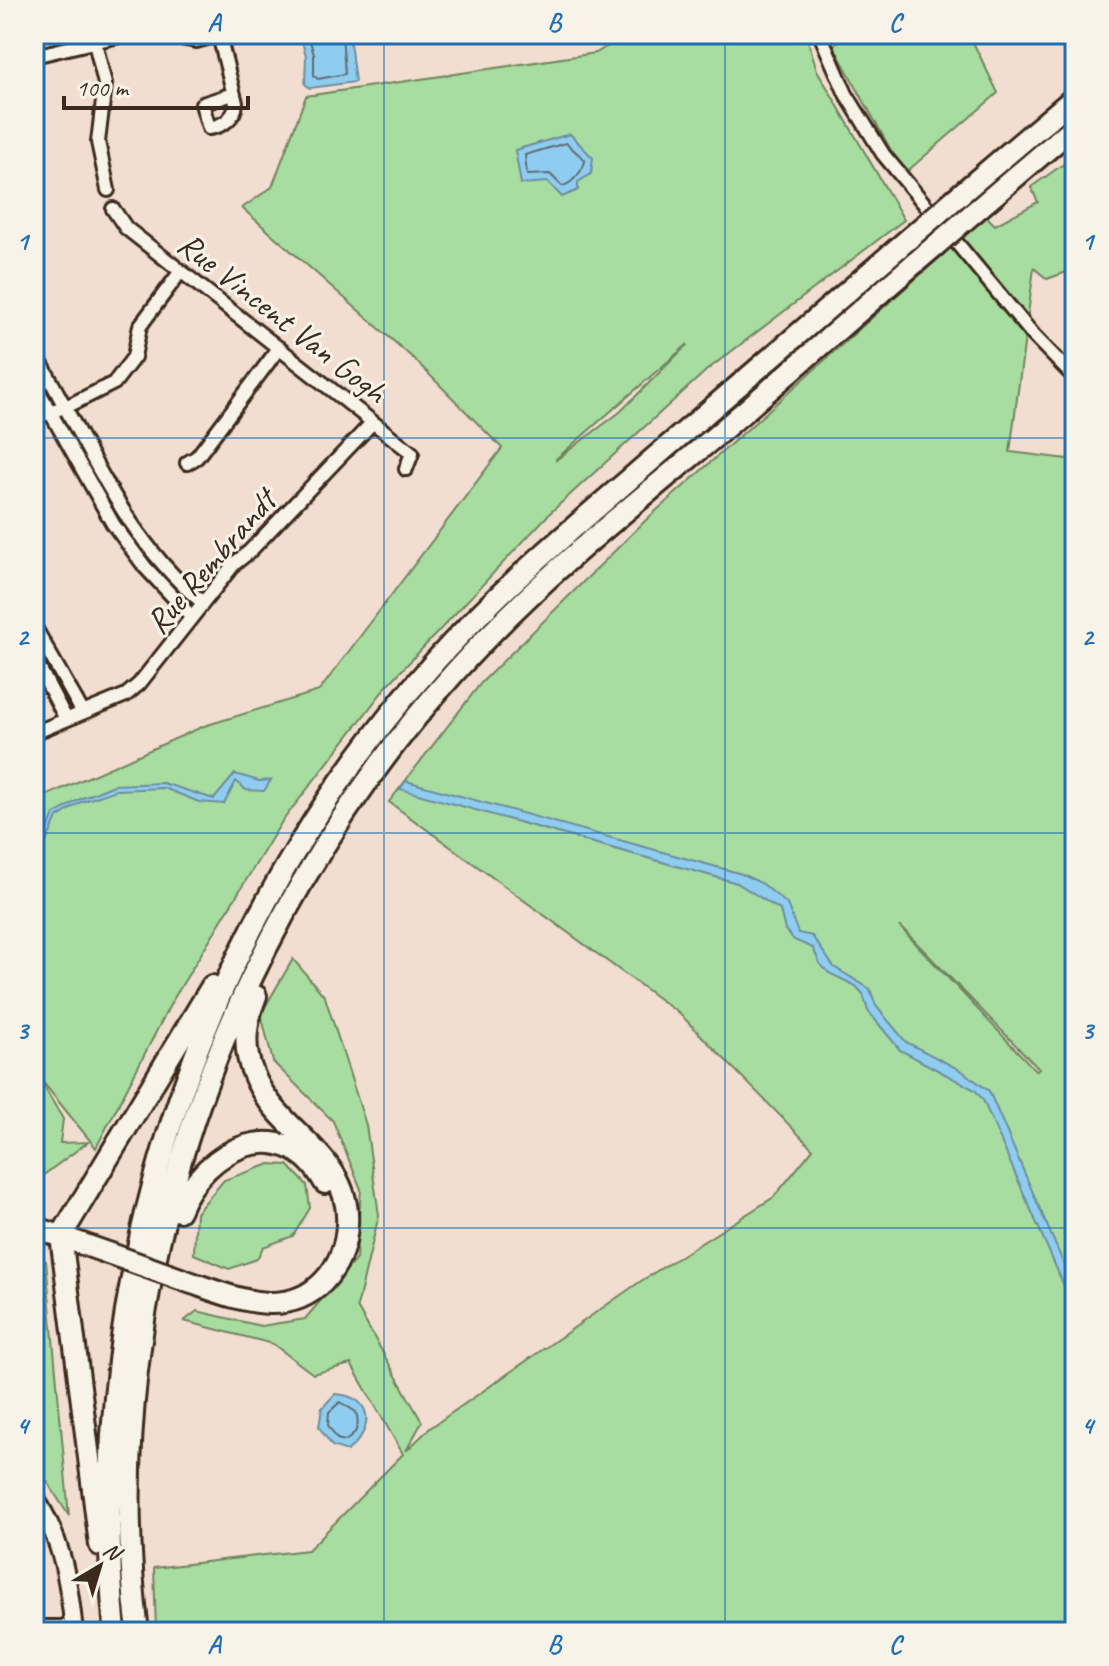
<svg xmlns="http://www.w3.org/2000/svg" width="1109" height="1666" font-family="Caveat,sans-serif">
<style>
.green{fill:#a7dda0;stroke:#71845f;stroke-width:2;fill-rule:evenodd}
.water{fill:#8fcdf0;stroke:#6d8c9c;stroke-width:2}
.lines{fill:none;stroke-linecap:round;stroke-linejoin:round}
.shore{stroke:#5d6b72;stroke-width:2}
.minor-casing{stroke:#3b2a1e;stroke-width:18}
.tertiary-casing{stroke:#3b2a1e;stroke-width:22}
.trunk-casing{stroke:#3b2a1e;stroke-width:26}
.minor{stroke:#f7f3e8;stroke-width:12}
.tertiary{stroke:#f7f3e8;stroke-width:16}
.trunk{stroke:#f7f3e8;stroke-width:20}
.trunk-bridge-casing{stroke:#3b2a1e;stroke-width:26;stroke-linecap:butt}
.trunk-bridge{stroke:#f7f3e8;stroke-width:20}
.grid{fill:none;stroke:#1f6fb2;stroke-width:2;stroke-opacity:0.55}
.labels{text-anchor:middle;stroke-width:6;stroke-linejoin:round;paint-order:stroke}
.street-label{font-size:34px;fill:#3b2a1e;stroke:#f7f3e8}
.neatline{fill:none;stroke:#1f6fb2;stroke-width:3}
.grid-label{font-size:26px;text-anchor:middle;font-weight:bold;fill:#1f6fb2}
</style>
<rect width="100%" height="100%" fill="#f1ded1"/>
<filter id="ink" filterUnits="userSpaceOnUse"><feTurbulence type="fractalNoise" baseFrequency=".0125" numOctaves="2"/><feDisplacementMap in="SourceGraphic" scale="16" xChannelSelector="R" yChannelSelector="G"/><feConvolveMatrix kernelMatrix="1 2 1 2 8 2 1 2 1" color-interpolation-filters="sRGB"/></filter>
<g filter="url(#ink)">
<!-- green -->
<path class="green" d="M627,34h179l11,36 87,150 -197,150 -157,143 -164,174 -105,136 -110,180 -75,145 -59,-73 26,44 -3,24 28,-1 -54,40v-381l170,-75 115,-35 183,-243 -87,-88 -173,-152 30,-21 34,-91 290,-43zM688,344l-68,68 -64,48v-1z
M851,34h118l29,59 -94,81 -71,-129z
M1075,156v113l-28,10 -13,-11 -24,184 65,8v1172h-919l-2,-64 154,-18 95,-96 -52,-90 -38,10 -40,-30 -89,-23 13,-10 64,15 44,-7 51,-60 5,-70 -28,-68 -60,-59 -12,-48 32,-55 32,38 41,128 13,90 -22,92 65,115 -16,29 24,-23 211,-147 133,-84 39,-48 -132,-134 -292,-213 92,-119 166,-164 339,-303 9,9 43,-23 -7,-15zM900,927h1l138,142 -3,2z
M62,415l59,102 73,85 -1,5 -51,-47 -27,-38 -56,-104z
M270,1164l18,1 19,20 3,23 -17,28 -30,11 -6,12 -28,10 -35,-15 2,-41 28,-33z
M34,1253l12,8 23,255 -35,-55z"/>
<!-- water -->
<path class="water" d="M300,34h49l6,48 -45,6 -5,-4 1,-28z
M570,134l23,24 -2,16 -13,8v8l-16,7 -14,-15 -27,2 -6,-34z
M235,774l24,7 12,-1 -7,11 -18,-1 -10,-9 -12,23 -25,-2 -35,-14 -48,2 -35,12 -24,16 -23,51v-8l20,-46 26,-16 34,-14 49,-2 51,16z
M406,781l336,93 21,10 24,20 11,29 14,3 22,31 36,22 6,17 30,36 56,29 27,20 86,199v21l-92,-211 -8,-10 -75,-40 -32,-39 -5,-17 -7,-8 -27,-13 -9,-9 -7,-16 -19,-8 -9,-10 -5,-20 -43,-27 -337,-94z
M335,1394c39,2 40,36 12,57l-15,-5 -13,-19 3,-19z"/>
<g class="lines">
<!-- shore -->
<path class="shore" d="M308,34l6,21v21l4,3 27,-5 -3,-40
M566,143l19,17c-1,10 -14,25 -23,26l-12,-12 -23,1 -2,-20z
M340,1402l16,10c4,14 1,22 -11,29l-8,-2 -9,-14 1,-13z"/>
<defs>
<path id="minor" d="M93,34l12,50 -7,58 10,48
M160,34l36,7 26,-7
M820,34l26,60 37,60 151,182 41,42
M219,35l17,68c-1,15 -13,23 -27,25l-7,-24 31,-10
M34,56l93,-22
M113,209l13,19 286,225 -6,16
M34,351c51,86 88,186 168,251
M34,383l79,141 32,43 46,49
M34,418l38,-14 42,-21 20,-26 6,-31 41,-55
M187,463l10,-6 82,-109
M34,626l48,85
M34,658l32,61
M34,733l92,-38 13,-11 95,-120 15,-12 123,-129
M34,1627h40"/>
<path id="tertiary" d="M34,1496c28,43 35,85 40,136"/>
<path id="trunk" d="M956,198l119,-101
M972,214l103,-88
M179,1211c25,-63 105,-102 146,-28
M34,1227l74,26
M186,1281c45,15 99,41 138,0 14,-15 22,-35 23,-56 5,-70 -72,-93 -94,-152 -11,-26 -7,-51 3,-77
M100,1545l-39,-309 151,-250
M115,1632c-35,-367 97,-743 355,-1008 58,-59 122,-112 184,-166 89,-76 177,-152 266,-229
M138,1632c-44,-343 88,-705 317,-960 73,-82 159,-152 244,-222 80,-67 157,-137 237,-205"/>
</defs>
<!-- minor casing -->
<use href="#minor" class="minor-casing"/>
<!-- tertiary casing -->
<use href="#tertiary" class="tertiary-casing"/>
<!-- trunk casing -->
<use href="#trunk" class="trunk-casing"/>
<!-- minor -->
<use href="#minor" class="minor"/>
<!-- tertiary -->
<use href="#tertiary" class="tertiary"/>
<!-- trunk -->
<use href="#trunk" class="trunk"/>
<defs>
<path id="trunk-bridge" d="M920,229l36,-31
M936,245l36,-31
M108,1253l78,28"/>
</defs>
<!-- trunk-bridge casing -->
<use href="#trunk-bridge" class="trunk-bridge-casing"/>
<!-- trunk-bridge -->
<use href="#trunk-bridge" class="trunk-bridge"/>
</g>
</g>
<!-- grid -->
<path class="grid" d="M384,34v1598M725,34v1598M34,438h1041M34,833h1041M34,1228h1041"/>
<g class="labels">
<!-- street labels -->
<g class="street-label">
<text transform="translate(283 317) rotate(38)" y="12">Rue Vincent Van Gogh</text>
<text transform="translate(210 561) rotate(-49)" y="12">Rue Rembrandt</text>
</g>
</g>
<!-- margin -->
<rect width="1109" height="1666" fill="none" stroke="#f7f3e8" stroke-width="88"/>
<!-- north arrow -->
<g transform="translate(100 1566) rotate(38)" stroke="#f7f3e8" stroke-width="6" paint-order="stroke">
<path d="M0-6L14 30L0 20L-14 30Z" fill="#3b2a1e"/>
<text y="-12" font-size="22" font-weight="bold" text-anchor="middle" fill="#3b2a1e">N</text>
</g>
<!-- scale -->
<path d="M64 96v12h184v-12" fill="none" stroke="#3b2a1e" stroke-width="4"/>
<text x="76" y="96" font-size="24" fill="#3b2a1e" stroke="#f7f3e8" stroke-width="6" paint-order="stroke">100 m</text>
<rect x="44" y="44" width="1021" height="1578" class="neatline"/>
<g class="grid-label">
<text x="214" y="31">A</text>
<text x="554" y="31">B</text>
<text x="895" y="31">C</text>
<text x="22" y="250">1</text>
<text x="1087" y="250">1</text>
<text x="22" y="645">2</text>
<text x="1087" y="645">2</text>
<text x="22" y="1039">3</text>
<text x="1087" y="1039">3</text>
<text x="22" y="1434">4</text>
<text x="1087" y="1434">4</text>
<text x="214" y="1653">A</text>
<text x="554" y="1653">B</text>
<text x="895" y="1653">C</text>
</g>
</svg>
